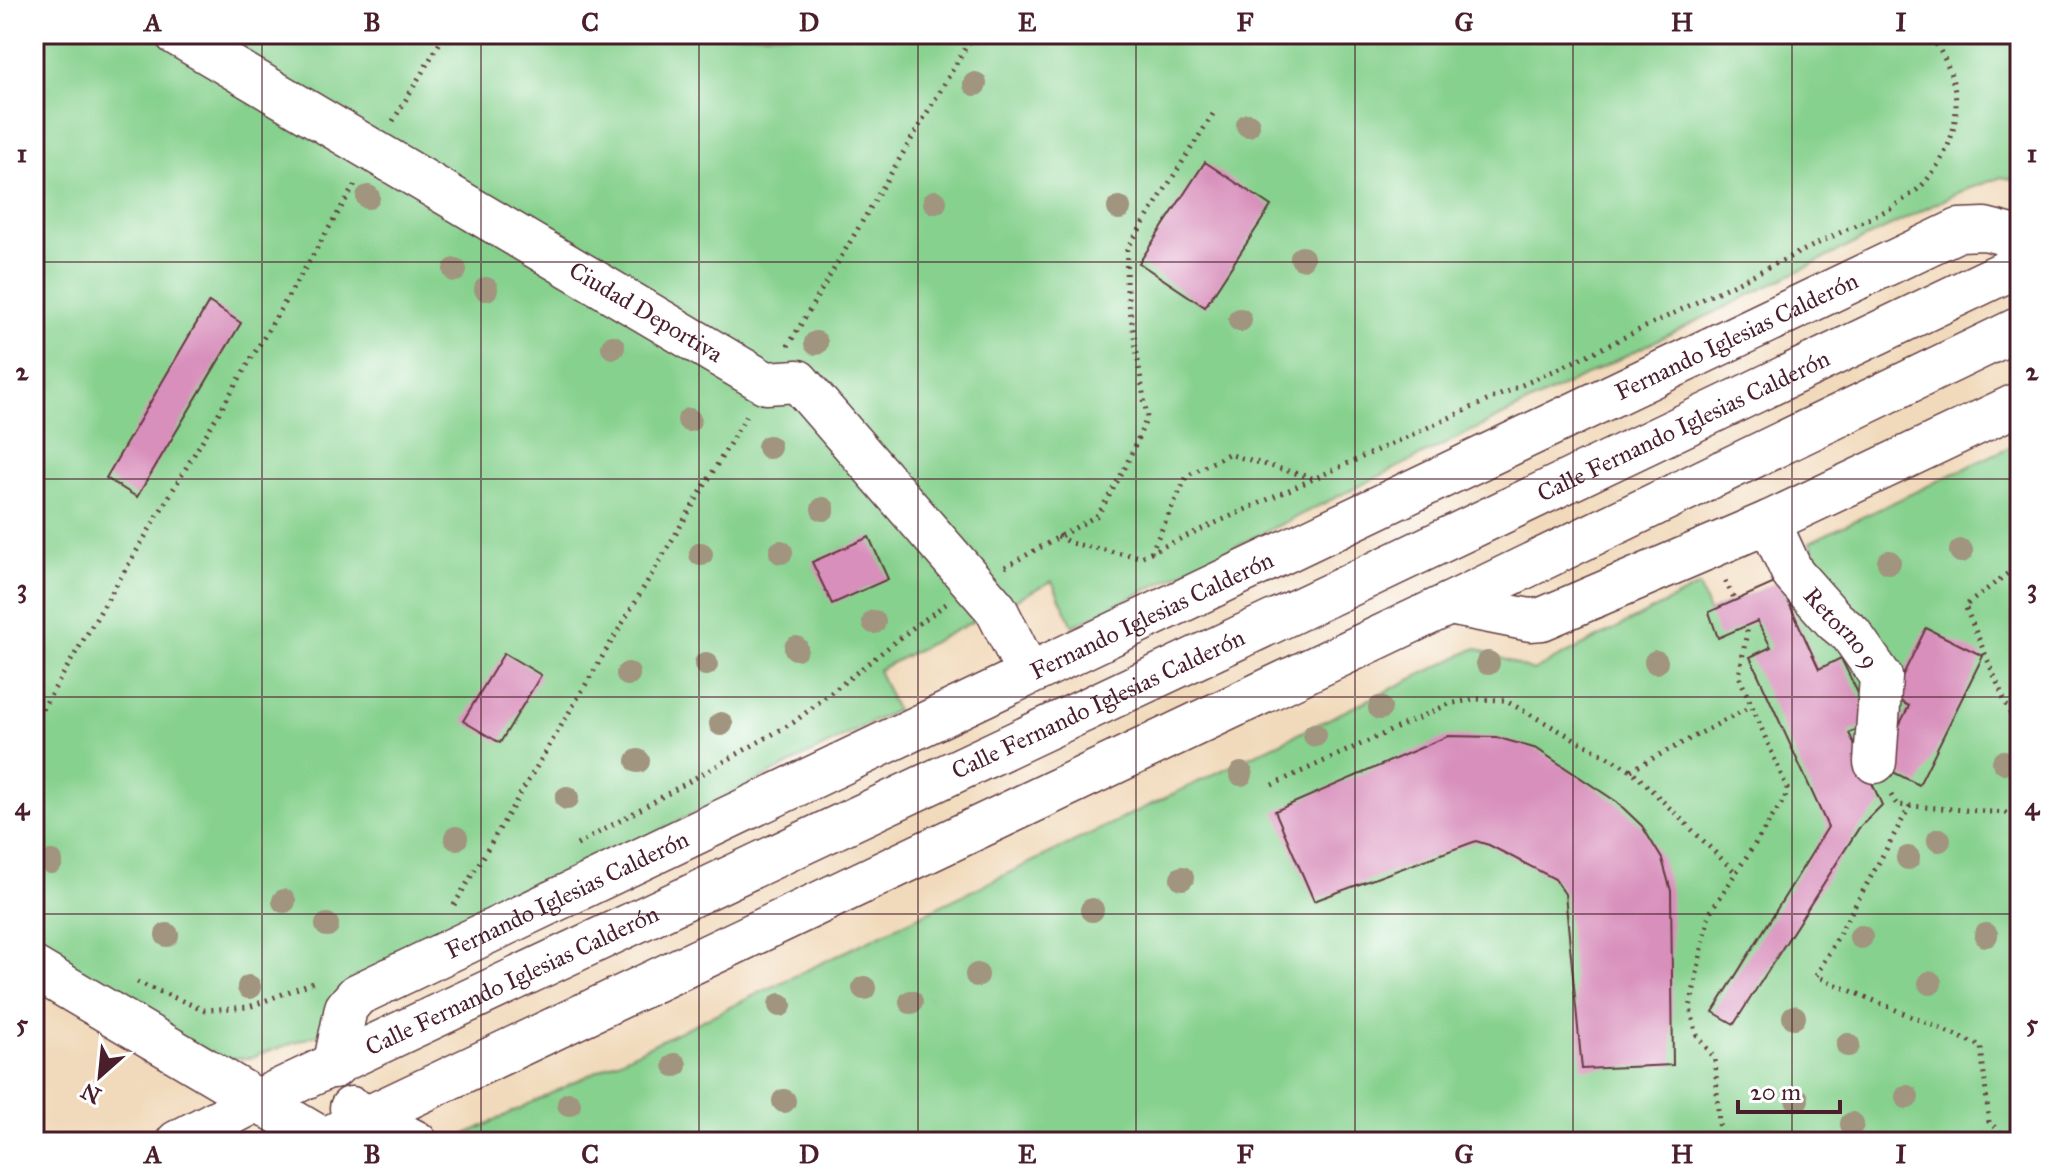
<svg xmlns="http://www.w3.org/2000/svg" width="2054" height="1176" font-family="'IM FELL Great Primer',serif">
<style>
.green{fill:#87d18e;stroke:#68785c;stroke-width:2}
.building{fill:#d88fbb}
.lines{fill:none;stroke-linecap:round;stroke-linejoin:round}
.minor-casing{stroke:#633b41;stroke-width:45}
.path{stroke:#633b41;stroke-width:5;stroke-dasharray:2 6;stroke-linecap:butt}
.minor{stroke:#fff;stroke-width:42}
.tree{fill:#a1957f}
.grid{fill:none;stroke:#4a1f2b;stroke-width:2;stroke-opacity:0.55}
.labels{text-anchor:middle;stroke-width:6;stroke-linejoin:round;paint-order:stroke}
.street-label{font-size:24px;fill:#4a1f2b;stroke:#fff}
.neatline{fill:none;stroke:#4a1f2b;stroke-width:3}
.grid-label{font-size:26px;text-anchor:middle;font-weight:bold;fill:#4a1f2b}
</style>
<rect width="100%" height="100%" fill="#fff"/>
<filter id="ink" filterUnits="userSpaceOnUse"><feTurbulence type="fractalNoise" baseFrequency=".0125" numOctaves="2"/><feDisplacementMap in="SourceGraphic" scale="16" xChannelSelector="R" yChannelSelector="G"/><feConvolveMatrix kernelMatrix="1 2 1 2 8 2 1 2 1" color-interpolation-filters="sRGB"/></filter>
<filter id="wash" filterUnits="userSpaceOnUse"><feTurbulence type="fractalNoise" baseFrequency=".006" numOctaves="4" result="noise"/><feDisplacementMap in="SourceGraphic" scale="32" xChannelSelector="R" yChannelSelector="G"/><feGaussianBlur stdDeviation="1.8" result="paint"/><feColorMatrix in="noise" values="0 0 0 0 0 0 0 0 0 0 0 0 0 0 0 0 0 1.4 0 .05"/><feComposite in="paint" operator="in"/></filter>
<g filter="url(#wash)">
<rect width="100%" height="100%" fill="#f1dabb"/>
<!-- green -->
<path class="green" d="M34,34h1986v55l-5,3 5,10v79l-18,-4 -40,14 -889,435 -21,-45 -174,89 18,40 -455,232 -122,92 -70,24 -26,1 -189,-98z
M2020,442v700h-1570l1026,-494 57,23 166,-85 10,26 111,-47 -10,-23z"/>
<g id="blocks">
<!-- building -->
<path class="building" d="M1205,162l66,44 -66,101 -66,-44z
M209,302l32,21 -104,174 -31,-19z
M869,537l19,42 -56,25 -20,-42z
M1779,581l40,88 22,-11 31,64 -23,11 33,72 -23,23 -125,196 -21,-12 115,-185 -78,-170 21,-10 -14,-26 -39,17 -9,-26z
M1926,628l57,28 -64,129 -40,-20 30,-59 -17,-9z
M504,653l37,22 -41,68 -37,-22z
M1448,736l48,1 41,12 80,53 25,24 20,33 9,32 2,174 -91,4 -17,-175 -10,-15 -66,-34 -13,-4 -162,60 -39,-90z"/>
</g>
</g>
<g filter="url(#ink)">
<use href="#blocks" fill-opacity="0" stroke="#633b41" stroke-width="2"/>
<g class="lines">
<defs>
<g id="minor">
<path id="s1" d="M176,34l590,349 32,-2 198,228 32,64"/>
<path id="s2" d="M1769,522l24,52 42,47 16,13 30,43 -6,85"/>
<path d="M1449,604l81,16 12,-1 227,-97 251,-119"/>
<path d="M34,968l294,174"/>
<path id="s3" d="M334,1067l12,-59 11,-13 1602,-765 26,-1 35,9"/>
<path d="M351,1108l65,34"/>
<path id="s4" d="M177,1142l79,-41 1086,-512 678,-324"/>
<path d="M320,1142l48,-25 1081,-513 571,-276"/>
</g>
</defs>
<!-- minor casing -->
<use href="#minor" class="minor-casing"/>
<!-- path -->
<path class="path" d="M393,121l52,-87
M788,346l186,-312
M1058,536l12,7 70,14 431,-194 320,-155c11,-8 26,-16 35,-27 39,-47 40,-98 3,-147
M1151,552l36,-76 41,-22 88,25
M2020,564l-55,42 55,131
M1005,567l93,-52 26,-45 23,-52 -21,-134 1,-35 86,-135
M1725,581l10,19
M34,723l323,-542
M1631,770l119,-63
M1272,785l177,-81 27,-5 28,1 127,70 105,103
M1891,795l6,10 123,9
M1910,806l-94,170 165,70 8,76 22,20
M577,845l217,-123 120,-95 32,-23
M454,905l294,-492
M137,982l67,28 45,-3 67,-26
M34,1132l18,10
M1720,1142l-5,-83 -18,-24 -7,-27 19,-94 76,-116 2,-10 -48,-112 9,-50"/>
<!-- minor -->
<use href="#minor" class="minor"/>
</g>
<!-- trees -->
<g class="tree">
<circle cx="975" cy="84" r="12"/>
<circle cx="1248" cy="125" r="12"/>
<circle cx="368" cy="197" r="12"/>
<circle cx="935" cy="202" r="12"/>
<circle cx="1119" cy="208" r="12"/>
<circle cx="1302" cy="258" r="12"/>
<circle cx="455" cy="270" r="12"/>
<circle cx="486" cy="289" r="12"/>
<circle cx="1240" cy="320" r="12"/>
<circle cx="816" cy="343" r="12"/>
<circle cx="613" cy="347" r="12"/>
<circle cx="689" cy="420" r="12"/>
<circle cx="769" cy="447" r="12"/>
<circle cx="823" cy="509" r="12"/>
<circle cx="1961" cy="551" r="12"/>
<circle cx="781" cy="552" r="12"/>
<circle cx="701" cy="554" r="12"/>
<circle cx="1889" cy="562" r="12"/>
<circle cx="874" cy="622" r="12"/>
<circle cx="796" cy="648" r="12"/>
<circle cx="1656" cy="662" r="12"/>
<circle cx="1488" cy="663" r="12"/>
<circle cx="706" cy="664" r="12"/>
<circle cx="628" cy="674" r="12"/>
<circle cx="1380" cy="708" r="12"/>
<circle cx="721" cy="724" r="12"/>
<circle cx="1315" cy="735" r="12"/>
<circle cx="638" cy="761" r="12"/>
<circle cx="2004" cy="762" r="12"/>
<circle cx="1241" cy="774" r="12"/>
<circle cx="567" cy="798" r="12"/>
<circle cx="456" cy="838" r="12"/>
<circle cx="1939" cy="840" r="12"/>
<circle cx="1908" cy="858" r="12"/>
<circle cx="51" cy="862" r="12"/>
<circle cx="1182" cy="878" r="12"/>
<circle cx="284" cy="901" r="12"/>
<circle cx="1092" cy="910" r="12"/>
<circle cx="327" cy="925" r="12"/>
<circle cx="167" cy="935" r="12"/>
<circle cx="1986" cy="935" r="12"/>
<circle cx="1861" cy="937" r="12"/>
<circle cx="977" cy="975" r="12"/>
<circle cx="1930" cy="983" r="12"/>
<circle cx="249" cy="987" r="12"/>
<circle cx="864" cy="988" r="12"/>
<circle cx="911" cy="1002" r="12"/>
<circle cx="780" cy="1005" r="12"/>
<circle cx="1794" cy="1017" r="12"/>
<circle cx="1848" cy="1045" r="12"/>
<circle cx="675" cy="1065" r="12"/>
<circle cx="1907" cy="1097" r="12"/>
<circle cx="1797" cy="1099" r="12"/>
<circle cx="784" cy="1101" r="12"/>
<circle cx="569" cy="1104" r="12"/>
<circle cx="1852" cy="1124" r="12"/>
</g>
</g>
<!-- grid -->
<path class="grid" d="M262,34v1108M481,34v1108M699,34v1108M918,34v1108M1136,34v1108M1355,34v1108M1573,34v1108M1792,34v1108M34,262h1986M34,479h1986M34,697h1986M34,914h1986"/>
<g class="labels">
<!-- street labels -->
<g class="street-label">
<text dy="8" stroke="none"><textPath href="#s1" startOffset="546">Ciudad Deportiva</textPath></text>
<text dy="8" stroke="none"><textPath href="#s3" startOffset="1606">Fernando Iglesias Calderón</textPath></text>
<text dy="8" stroke="none"><textPath href="#s4" startOffset="1668">Calle Fernando Iglesias Calderón</textPath></text>
<text dy="8" stroke="none"><textPath href="#s3" startOffset="958">Fernando Iglesias Calderón</textPath></text>
<text dy="8" stroke="none"><textPath href="#s2" startOffset="130">Retorno 9</textPath></text>
<text dy="8" stroke="none"><textPath href="#s4" startOffset="1020">Calle Fernando Iglesias Calderón</textPath></text>
<text dy="8" stroke="none"><textPath href="#s3" startOffset="310">Fernando Iglesias Calderón</textPath></text>
<text dy="8" stroke="none"><textPath href="#s4" startOffset="372">Calle Fernando Iglesias Calderón</textPath></text>
</g>
</g>
<!-- margin -->
<rect width="2054" height="1176" fill="none" stroke="#fff" stroke-width="88"/>
<!-- north arrow -->
<g transform="translate(100 1076) rotate(207)" stroke="#ffffff" stroke-width="6" paint-order="stroke">
<path d="M0-6L14 30L0 20L-14 30Z" fill="#4a1f2b"/>
<text y="-12" font-size="22" font-weight="bold" text-anchor="middle" fill="#4a1f2b">N</text>
</g>
<!-- scale -->
<path d="M1738 1100v12h102v-12" fill="none" stroke="#4a1f2b" stroke-width="4"/>
<text x="1750" y="1100" font-size="24" fill="#4a1f2b" stroke="#ffffff" stroke-width="6" paint-order="stroke">20 m</text>
<rect x="44" y="44" width="1966" height="1088" class="neatline"/>
<g class="grid-label">
<text x="153" y="31">A</text>
<text x="372" y="31">B</text>
<text x="590" y="31">C</text>
<text x="809" y="31">D</text>
<text x="1027" y="31">E</text>
<text x="1245" y="31">F</text>
<text x="1464" y="31">G</text>
<text x="1682" y="31">H</text>
<text x="1901" y="31">I</text>
<text x="22" y="162">1</text>
<text x="2032" y="162">1</text>
<text x="22" y="380">2</text>
<text x="2032" y="380">2</text>
<text x="22" y="597">3</text>
<text x="2032" y="597">3</text>
<text x="22" y="815">4</text>
<text x="2032" y="815">4</text>
<text x="22" y="1032">5</text>
<text x="2032" y="1032">5</text>
<text x="153" y="1163">A</text>
<text x="372" y="1163">B</text>
<text x="590" y="1163">C</text>
<text x="809" y="1163">D</text>
<text x="1027" y="1163">E</text>
<text x="1245" y="1163">F</text>
<text x="1464" y="1163">G</text>
<text x="1682" y="1163">H</text>
<text x="1901" y="1163">I</text>
</g>
</svg>
